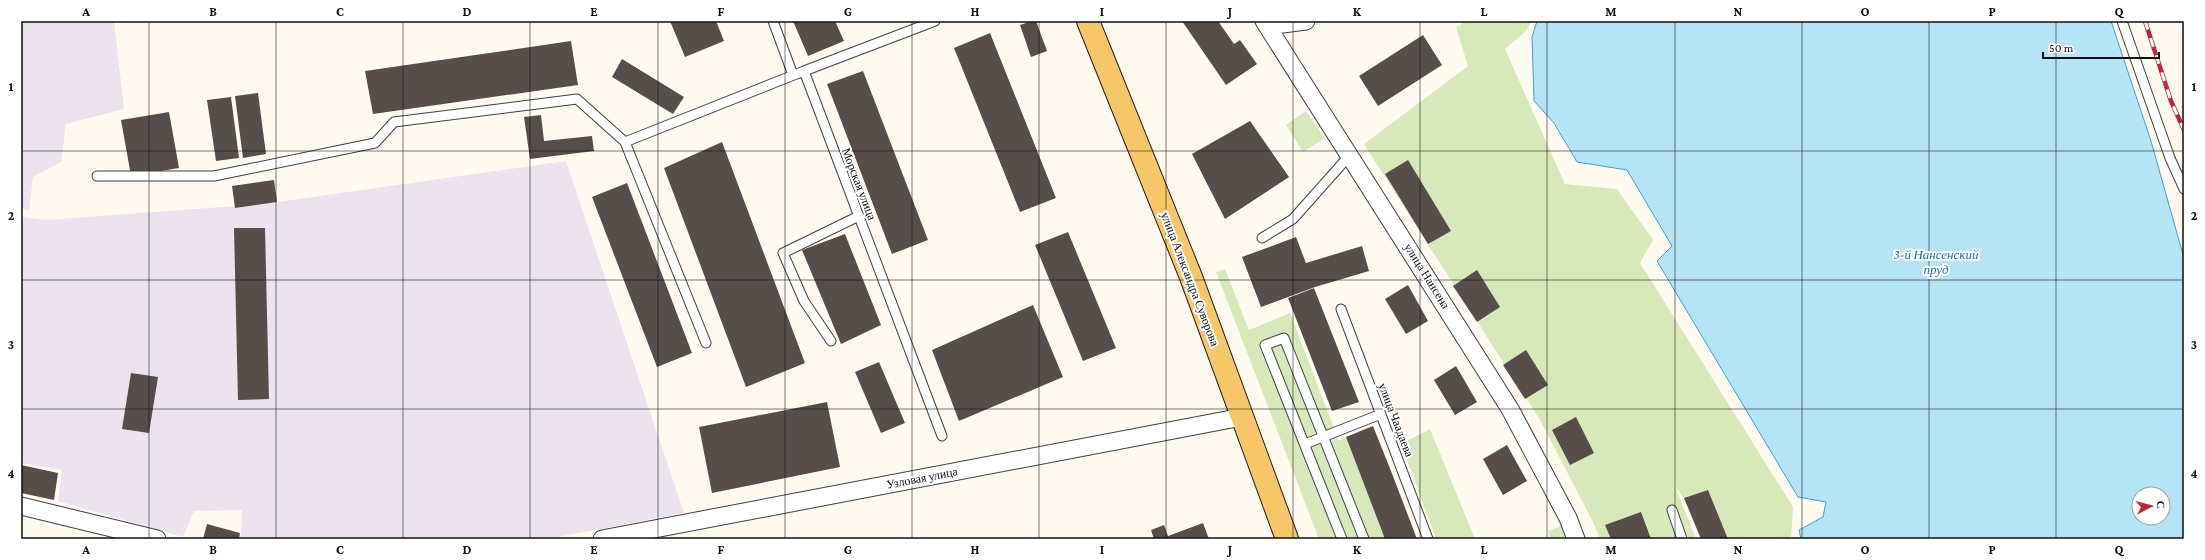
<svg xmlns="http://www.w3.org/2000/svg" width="2205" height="560" font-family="'Crimson Pro',serif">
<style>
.industrial{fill:#ebe3ed}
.green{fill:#d7e9ba}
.water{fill:#b5e4f5;stroke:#3da1cc;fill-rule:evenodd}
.building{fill:#574e4b}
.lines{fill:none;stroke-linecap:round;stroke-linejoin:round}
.lane-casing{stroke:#414141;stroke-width:11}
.street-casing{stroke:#414141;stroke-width:19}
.primary-casing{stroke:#1f1f1f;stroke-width:24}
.lane{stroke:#fff;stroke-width:9}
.street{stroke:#fff;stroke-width:17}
.primary{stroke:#f7c668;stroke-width:22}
.rail-casing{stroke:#bd273d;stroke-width:4.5}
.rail{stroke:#fff;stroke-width:3;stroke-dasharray:9;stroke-linecap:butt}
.grid{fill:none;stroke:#0e0e0e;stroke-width:1;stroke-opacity:0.55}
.labels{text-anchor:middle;stroke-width:4;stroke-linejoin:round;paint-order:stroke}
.street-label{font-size:12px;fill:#0e0e0e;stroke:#fff}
.water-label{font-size:13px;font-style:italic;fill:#18729f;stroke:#fff}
.neatline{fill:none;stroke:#0e0e0e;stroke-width:1.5}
.grid-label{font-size:13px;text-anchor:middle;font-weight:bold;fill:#0e0e0e}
</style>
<rect width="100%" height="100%" fill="#fffaf0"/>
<!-- industrial -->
<path class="industrial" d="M21,21h93l10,88 -58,15 -5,38 -28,15 -4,33 -8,-1z
M566,161l118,352 -137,26h-306l1,-29 -48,1 -11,26 -125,-36 4,-31 -41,-7v-246l25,3 218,-16z"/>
<!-- green -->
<path class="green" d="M1467,21h65l-6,10 -21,18 60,135 52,5 36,51 -13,23 153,244 -2,32h-63l-20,-49 -24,8 -9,-12 21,53h-96l-7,-17 -53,-102 -176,-276 104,-78 -12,-39z
M1306,111l19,27 -22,14 -17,-27z
M1225,269l24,61 41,-17 49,128 7,-4 39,102h-66l-103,-267z
M1430,429l45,110h1h-40l-35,-95z
M1565,524l6,15h-20l-3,-8z"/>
<!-- water -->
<path class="water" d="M1537,21h574l40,120 33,117v281h-383l-2,-9 24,-13 3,-15 -28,-5 -141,-236 15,-15 -45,-76 -50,-8 -23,-39 -20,-22 -2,-64zM2139,494h24v24h-24z"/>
<!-- building -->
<path class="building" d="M670,21h46l8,20 -39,16z
M793,21h42l9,20 -36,15z
M1032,21h4l11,30 -16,6 -11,-32z
M1182,21h36l16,23 6,-4 17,24 -31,21z
M990,33l66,165 -36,14 -66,-164z
M1423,35l19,30 -64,41 -19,-30z
M571,41l7,44 -205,29 -8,-43z
M622,59l62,38 -11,17 -61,-37z
M863,71l65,169 -36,14 -65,-170z
M258,93l8,61 -23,4 -8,-62z
M231,97l8,61 -23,3 -9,-61z
M169,112l10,56 -48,8 -10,-56z
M541,115l3,26 48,-5 2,15 -64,8 -6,-42z
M1250,121l39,56 -64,42 -33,-65z
M722,142l83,221 -59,24 -82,-219z
M1408,160l43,71 -23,13 -43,-70z
M274,180l3,22 -42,6 -3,-22z
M627,183l65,170 -35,14 -65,-170z
M234,228h31l4,171 -31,1z
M1068,232l48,116 -33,13 -48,-116z
M845,234l36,91 -40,19 -39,-94z
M1296,237l10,26 56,-17 7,25 -54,16 -54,20 -19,-50z
M1477,270l23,37 -23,15 -24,-36z
M1408,285l20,36 -22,13 -21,-35z
M1314,288l45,114 -27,9 -44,-113z
M1033,305l30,72 -104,44 -27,-71z
M1526,350l22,35 -23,14 -22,-34z
M879,362l26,61 -24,10 -26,-61z
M1456,366l21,36 -22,13 -21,-35z
M131,373l27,4 -9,56 -27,-4z
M827,402l13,65 -128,26 -13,-66z
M1576,417l18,36 -24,12 -18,-35z
M1373,426l18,45 26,68h-32l-39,-102z
M1507,445l20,36 -24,14 -20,-36z
M21,465l37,8 -4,27 -33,-7z
M1708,490l20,49h-27l-17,-41z
M1641,512l10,27h-40l-6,-14z
M1203,523l6,16h-55l-3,-9 13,-5 4,11z
M207,524l33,9 -1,6h-36z"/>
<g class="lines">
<defs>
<path id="lane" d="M773,21l20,54
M935,21l-131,50 138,365
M2122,21l48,137 14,31
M625,142l179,-71
M97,176h117l161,-33 19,-21 183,-23 48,43 81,201
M1262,238l31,-19 56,-63
M1341,309l87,230
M831,341l-27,-40 -21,-48 76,-37
M1305,444l76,-30
M1672,510l10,29
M1342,539l-77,-194 19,-7 80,201"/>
<path id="street" d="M1264,21l246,388 58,109 8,21
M1267,26l39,-5
M21,506l136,33
M602,539l640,-122"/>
<path id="primary" d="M1088,21l103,256 96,262"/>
</defs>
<!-- lane casing -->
<use href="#lane" class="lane-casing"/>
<!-- street casing -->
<use href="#street" class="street-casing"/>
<!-- primary casing -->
<use href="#primary" class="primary-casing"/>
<!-- lane -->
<use href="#lane" class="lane"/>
<!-- street -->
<use href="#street" class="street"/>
<!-- primary -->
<use href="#primary" class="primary"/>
<defs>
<path id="rail" d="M2145,21l26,80 13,29"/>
</defs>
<!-- rail casing -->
<use href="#rail" class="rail-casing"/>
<!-- rail -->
<use href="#rail" class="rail"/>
</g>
<!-- grid -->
<path class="grid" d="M149,21v518M276,21v518M403,21v518M530,21v518M658,21v518M785,21v518M912,21v518M1039,21v518M1166,21v518M1293,21v518M1420,21v518M1547,21v518M1675,21v518M1802,21v518M1929,21v518M2056,21v518M21,151h2163M21,280h2163M21,409h2163"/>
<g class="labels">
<!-- street labels -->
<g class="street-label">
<text transform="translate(859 184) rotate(69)" y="4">Морская улица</text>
<text transform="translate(1427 276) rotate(58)" y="4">улица Нансена</text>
<text transform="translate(1190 279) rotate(69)" y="4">улица Александра Суворова</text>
<text transform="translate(1396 420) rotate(69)" y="4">улица Чаадаева</text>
<text transform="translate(922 478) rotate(-11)" y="4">Узловая улица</text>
</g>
<!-- water labels -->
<g class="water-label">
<text x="1936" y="259">3-й Нансенский<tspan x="1936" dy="15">пруд</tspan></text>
</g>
</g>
<!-- border -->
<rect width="2205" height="560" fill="none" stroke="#ffffff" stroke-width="44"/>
<!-- north arrow -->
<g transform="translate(2151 506) rotate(83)"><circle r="19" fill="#ffffff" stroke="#9f9f9f"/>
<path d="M0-3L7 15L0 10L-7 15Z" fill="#bd273d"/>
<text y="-6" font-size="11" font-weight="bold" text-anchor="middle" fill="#0e0e0e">С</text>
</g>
<!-- scale -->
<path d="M2043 52v6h116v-6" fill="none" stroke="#0e0e0e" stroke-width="2"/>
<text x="2049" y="52" font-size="12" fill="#0e0e0e" stroke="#ffffff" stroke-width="3" paint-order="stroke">50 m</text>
<rect x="22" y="22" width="2161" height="516" class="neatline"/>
<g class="grid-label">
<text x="86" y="16">A</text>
<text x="213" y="16">B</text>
<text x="340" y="16">C</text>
<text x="467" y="16">D</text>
<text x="594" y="16">E</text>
<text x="721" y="16">F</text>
<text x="848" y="16">G</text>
<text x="975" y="16">H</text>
<text x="1102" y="16">I</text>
<text x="1230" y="16">J</text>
<text x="1357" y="16">K</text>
<text x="1484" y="16">L</text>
<text x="1611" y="16">M</text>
<text x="1738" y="16">N</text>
<text x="1865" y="16">O</text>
<text x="1992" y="16">P</text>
<text x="2119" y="16">Q</text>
<text x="11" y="91">1</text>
<text x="2194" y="91">1</text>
<text x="11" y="220">2</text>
<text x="2194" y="220">2</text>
<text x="11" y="349">3</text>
<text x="2194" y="349">3</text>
<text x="11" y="478">4</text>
<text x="2194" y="478">4</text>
<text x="86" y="554">A</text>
<text x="213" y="554">B</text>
<text x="340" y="554">C</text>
<text x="467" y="554">D</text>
<text x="594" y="554">E</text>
<text x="721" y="554">F</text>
<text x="848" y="554">G</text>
<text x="975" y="554">H</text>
<text x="1102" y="554">I</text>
<text x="1230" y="554">J</text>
<text x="1357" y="554">K</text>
<text x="1484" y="554">L</text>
<text x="1611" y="554">M</text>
<text x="1738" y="554">N</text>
<text x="1865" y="554">O</text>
<text x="1992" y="554">P</text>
<text x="2119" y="554">Q</text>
</g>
</svg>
